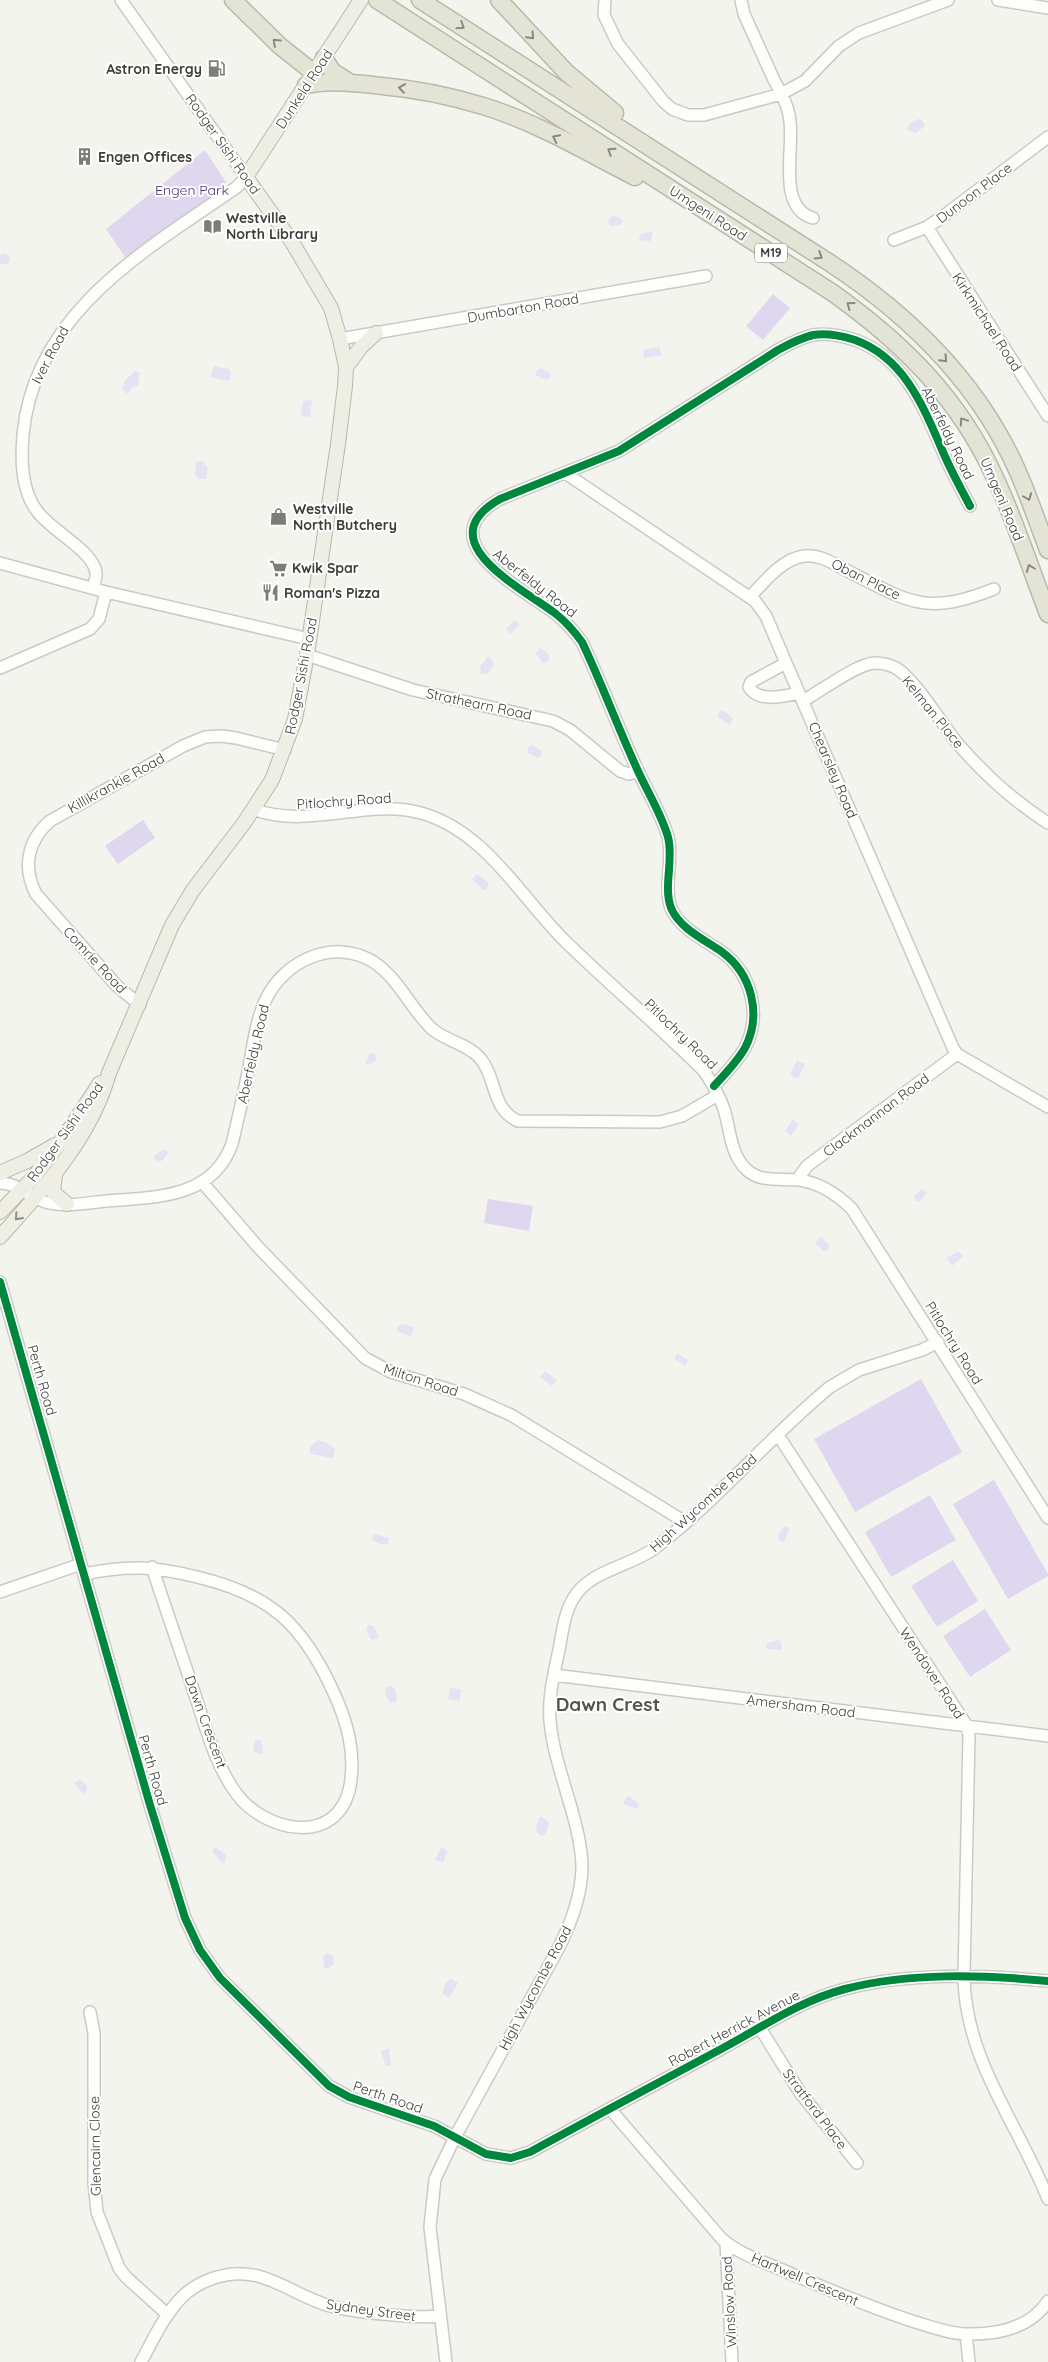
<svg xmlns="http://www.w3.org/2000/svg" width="1048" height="2362" font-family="Quicksand,sans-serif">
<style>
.green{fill:#dfd7f0}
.water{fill:#e6e1f3}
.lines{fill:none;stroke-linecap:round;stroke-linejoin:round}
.minor-casing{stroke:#cacac5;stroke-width:14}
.major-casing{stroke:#b9b9a9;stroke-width:16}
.highway-casing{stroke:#b9b9a9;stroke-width:19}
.minor{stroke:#fdfdfc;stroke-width:11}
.major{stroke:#eeeee5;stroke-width:14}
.highway{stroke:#e4e4d6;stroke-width:16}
.cycleway-casing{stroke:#fff;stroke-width:11}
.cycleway{stroke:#00873e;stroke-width:8}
.oneway{stroke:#888880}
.oneway2{stroke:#8d8d86}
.labels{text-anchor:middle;stroke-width:4;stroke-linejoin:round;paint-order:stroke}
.shield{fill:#fff;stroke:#777774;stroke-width:1}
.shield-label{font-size:12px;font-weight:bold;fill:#3d3d39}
.poi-label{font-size:14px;font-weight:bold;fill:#3d3d39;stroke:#fff;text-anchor:start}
.street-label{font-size:14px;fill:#3d3d39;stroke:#fff}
.park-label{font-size:14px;fill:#4c317e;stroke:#fff}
.district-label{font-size:19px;font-weight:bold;fill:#53544b;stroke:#fff}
</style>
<rect width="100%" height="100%" fill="#f4f4ee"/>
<!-- green -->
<path class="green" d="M205,150l21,32 -16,24 -81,57 -23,-34z
M773,294l17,14 -27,32 -17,-14z
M143,820l12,18 -37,26 -13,-18z
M488,1199l45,7 -4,25 -45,-8z
M921,1379l41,73 -107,60 -41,-73z
M994,1480l54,94v2l-40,23 -55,-95z
M930,1495l26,45 -65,37 -26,-45z
M953,1560l25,41 -41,26 -26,-41z
M985,1609l26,41 -41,27 -27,-41z"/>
<!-- water -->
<path class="water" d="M918,119l4,1 3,6 -9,7 -8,-2 -1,-3 3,-5z
M612,216l8,1 3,5 -2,3 -11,1 -2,-5z
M650,232l3,1 -2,8 -12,-1 1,-6z
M-1.5 259a5.5 5.5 0 1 1 11 0a5.5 5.5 0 1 1-11 0Z
M659,347l3,8 -18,3 -1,-8z
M214,366l15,3 2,5 -2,7 -19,-4z
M541,368l10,6 -2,5h-6l-8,-4 2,-5z
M135,371l5,2 -2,13 -5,1 -5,7 -6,-5 3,-9z
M312,400l-2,17 -9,-1 2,-15z
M203,461l5,7 -2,11h-8l-3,-6 1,-11z
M515,620l5,4 -10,11 -4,-6z
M540,648l8,5 2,6 -6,5 -9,-11z
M488,656l5,5v5l-5,8h-7l-1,-7z
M723,710l10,9 -3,6 -12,-8 1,-5z
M532,745l10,6 -2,6 -3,1 -9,-5v-5z
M477,874l12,9 -3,7h-3l-11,-11z
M370,1053l6,1 1,2 -2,6 -8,3 -2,-2z
M797,1060l8,4 -7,15 -8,-4z
M793,1119l6,5 -8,12 -6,-5z
M165,1149l3,4 -5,7 -5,2 -4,-4 1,-3z
M922,1189l5,4 -8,9 -3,-1 -2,-5z
M821,1237l9,9 -4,5h-3l-8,-8z
M958,1251l5,5 -11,10 -5,-8z
M402,1324l12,3 -3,9 -13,-4 -1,-4z
M677,1353l11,7 -2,6 -12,-7z
M545,1371l12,9 -5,6 -12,-9z
M318,1440l9,3 8,6 -2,9 -23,-4v-7z
M784,1526l6,2 -6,14 -6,-2v-4z
M374,1534l15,4 -1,6h-8l-8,-4z
M370,1625l4,2 5,10 -6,3 -3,-2 -4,-10z
M777,1640l4,1 1,9 -15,-1 -1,-5z
M392,1686l3,4 2,11 -7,2 -5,-11 1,-5z
M450,1688l11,1 -1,12 -12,-2z
M255,1740h6l2,7 -1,7 -9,-2z
M80,1779l7,7v4l-4,4 -9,-11z
M629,1796l10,8 -2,5 -14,-5 3,-7z
M539,1817h3l7,5 -3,12 -3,2 -5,-2 -2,-4z
M215,1847l11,8 -1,8 -4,-1 -9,-11z
M441,1847l7,4 -5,11 -8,-2z
M328,1953l6,4 -1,8 -6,4 -3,-2 -1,-10z
M451,1979l7,4 -9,15 -7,-5 4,-11z
M389,2048l2,17 -5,1 -5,-15z"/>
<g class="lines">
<defs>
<path id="minor" d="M605,0l-1,15 14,29 45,57 9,8 16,6h16l77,-21 24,-13 34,-35 20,-13 89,-33
M741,0l3,14c10,22 20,44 30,66 7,13 15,27 16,42 4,28 -13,86 23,96
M998,0l50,8
M927,227l121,189
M894,240l33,-13 14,-9 107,-81
M340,339l366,-63
M565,473l190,128 11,15 20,47 167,385 4,6 91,53
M0,563l106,29 203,47
M93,588c1,-5 4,-11 3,-15 -2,-22 -46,-43 -59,-62 -16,-21 -16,-51 -14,-76 11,-123 123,-185 214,-248l9,-10 -125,-177
M750,597c14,-15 32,-38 54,-41 14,-2 27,6 40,13 63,32 80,48 150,20
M307,655l106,35 140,31 17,9 50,41 9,3 9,-3
M786,663l-35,19 -2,5c9,16 36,9 50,6
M0,668l90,-39 9,-10 7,-27
M803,701c16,-9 54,-37 71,-38 8,0 18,2 25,7 19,14 44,56 60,75 26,30 56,57 89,78
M253,809c54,21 113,-11 168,4 65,18 100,85 145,129 45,44 93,84 138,129 8,12 15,24 20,38 6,19 6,46 23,61 14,13 34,8 52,10 21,3 38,14 53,29l196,309
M140,1005l-23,-19 -81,-92c-14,-27 -8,-54 14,-73l133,-75 22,-9 17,-1 14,2 49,12
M714,1086c11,-12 23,-24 31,-38 17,-33 7,-74 -23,-96 -17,-12 -42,-23 -51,-44 -8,-22 3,-48 -3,-71 -7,-24 -20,-44 -30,-66 -20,-43 -36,-87 -56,-129 -8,-11 -16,-20 -26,-28 -34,-26 -130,-73 -56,-115l119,-48 159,-101c11,-6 23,-12 35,-15 14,-2 29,1 42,5 53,19 71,74 92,121 7,15 15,30 23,45
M797,1180l10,-14 150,-112
M202,1182l56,65 107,111 26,14 73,22 47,21 174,107
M0,1183c19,0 31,16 49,20 18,4 38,0 57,-2 49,-4 106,-2 126,-57 6,-25 12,-51 17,-77 4,-22 7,-45 16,-66 18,-40 68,-63 107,-40 26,16 38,47 60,68 14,12 36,15 48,29 17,20 11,51 38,63l142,1 22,-6 36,-21
M0,1282l150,523 35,113 15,32 20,28 109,108 20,11 85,29 52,28 25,4 19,-6c64,-35 129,-70 193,-104 39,-21 79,-48 122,-59 65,-17 137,-14 203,-8
M778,1435l189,291 2,9 -5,242c1,83 55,148 84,222
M84,1574c44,-9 69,-8 113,3 72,17 105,46 136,114 14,30 23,61 17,95 -12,62 -86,46 -114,7 -21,-29 -30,-65 -41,-98 -14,-43 -29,-85 -43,-128
M0,1592l81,-28
M554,1675l494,61
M90,2012l4,21v149l3,30 22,56 7,9 42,38
M760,2028l41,66 56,69
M610,2109l111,129c17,16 43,24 64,33 42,18 84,36 127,50 17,5 34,12 52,13 31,1 66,-5 84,-33
M726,2243l6,119
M966,2334l3,28
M141,2362c12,-22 23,-47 41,-65 9,-9 20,-15 32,-19 47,-16 74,16 116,28 23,6 86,13 110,10
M446,2362l-16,-135 5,-48 20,-42 102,-186c13,-25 24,-53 25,-82 0,-47 -28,-100 -32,-148 -2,-24 4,-48 9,-71 3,-16 5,-36 14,-51 16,-29 57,-32 82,-51 63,-48 114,-111 175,-161l29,-17 63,-20 16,-8"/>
<path id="major" d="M346,367l15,-20 15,-14
M0,1173l27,-12 28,-16
M55,1175l-2,17 14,12
M0,1212l33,-34 32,-42 35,-53
M0,1237c44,-49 91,-99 109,-164l63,-148 21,-35 51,-67 28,-43 23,-61 12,-64 31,-211 7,-58 1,-19 -6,-28 -9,-31 -39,-66 -46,-65 115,-177"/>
<path id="highway" d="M233,0l47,46 34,27
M377,0l456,293c64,46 116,95 153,166 25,49 42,103 62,155
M420,0l410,263c79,52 149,120 188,209 11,25 20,52 30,78
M499,0l67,72 49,41
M324,58l8,13 17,11
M306,85c25,-5 50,-2 76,1 34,3 68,10 101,20 53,16 103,46 152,71"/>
</defs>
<!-- minor casing -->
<use href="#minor" class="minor-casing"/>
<!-- major casing -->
<use href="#major" class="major-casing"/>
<!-- highway casing -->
<use href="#highway" class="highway-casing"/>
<!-- minor -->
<use href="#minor" class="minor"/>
<!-- major -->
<use href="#major" class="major"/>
<!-- highway -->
<use href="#highway" class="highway"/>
<defs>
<path id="cycleway" d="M714,1086c11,-12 23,-24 31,-38 17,-33 7,-74 -23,-96 -17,-12 -42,-23 -51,-44 -8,-22 3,-48 -3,-71 -7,-24 -20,-44 -30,-66 -20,-43 -36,-87 -56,-129 -8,-11 -16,-20 -26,-28 -34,-26 -130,-73 -56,-115l119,-48 159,-101c11,-6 23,-12 35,-15 14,-2 29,1 42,5 53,19 71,74 92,121 7,15 15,30 23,45
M0,1282l150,523 35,113 15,32 20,28 109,108 20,11 85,29 52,28 25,4 19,-6c64,-35 129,-70 193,-104 39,-21 79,-48 122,-59 65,-17 137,-14 203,-8"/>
</defs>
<!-- cycleway casing -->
<use href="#cycleway" class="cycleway-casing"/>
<!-- cycleway -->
<use href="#cycleway" class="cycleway"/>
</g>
<!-- one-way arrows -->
<defs><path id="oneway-chevron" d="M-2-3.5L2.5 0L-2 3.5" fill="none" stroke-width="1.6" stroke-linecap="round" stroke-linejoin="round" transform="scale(1.25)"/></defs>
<g class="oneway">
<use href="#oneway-chevron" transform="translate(461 26) rotate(33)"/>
<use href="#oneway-chevron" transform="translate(531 36) rotate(47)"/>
<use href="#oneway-chevron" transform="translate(276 42) rotate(-137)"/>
<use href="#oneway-chevron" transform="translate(402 88) rotate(-172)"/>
<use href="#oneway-chevron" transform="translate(556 138) rotate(-153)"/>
<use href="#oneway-chevron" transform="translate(611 151) rotate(-147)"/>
<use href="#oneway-chevron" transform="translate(819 256) rotate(32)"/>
<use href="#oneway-chevron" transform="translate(850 305) rotate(-144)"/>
<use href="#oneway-chevron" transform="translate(944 359) rotate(47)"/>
<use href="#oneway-chevron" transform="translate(963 421) rotate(-124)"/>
<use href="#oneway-chevron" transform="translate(1028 497) rotate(69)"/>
<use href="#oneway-chevron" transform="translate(1030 568) rotate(-111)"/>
</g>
<use class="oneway2" href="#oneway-chevron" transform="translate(18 1217) rotate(132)"/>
<!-- icons -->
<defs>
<symbol id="fuel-bare" viewBox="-9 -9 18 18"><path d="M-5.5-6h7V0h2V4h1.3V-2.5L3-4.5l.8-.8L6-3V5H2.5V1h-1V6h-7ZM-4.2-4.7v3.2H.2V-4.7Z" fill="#7d7d78" stroke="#fff" stroke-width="2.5" paint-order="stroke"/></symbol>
<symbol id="building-bare" viewBox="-9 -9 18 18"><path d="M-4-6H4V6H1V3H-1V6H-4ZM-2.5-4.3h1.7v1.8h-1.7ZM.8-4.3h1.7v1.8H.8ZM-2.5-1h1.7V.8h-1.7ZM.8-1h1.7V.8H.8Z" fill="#7d7d78" stroke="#fff" stroke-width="2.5" paint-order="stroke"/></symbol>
<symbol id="library-bare" viewBox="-9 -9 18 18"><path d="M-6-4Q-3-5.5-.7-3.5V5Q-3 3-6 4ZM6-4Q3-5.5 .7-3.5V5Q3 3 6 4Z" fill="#7d7d78" stroke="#fff" stroke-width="2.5" paint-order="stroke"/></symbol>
<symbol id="shop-bare" viewBox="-9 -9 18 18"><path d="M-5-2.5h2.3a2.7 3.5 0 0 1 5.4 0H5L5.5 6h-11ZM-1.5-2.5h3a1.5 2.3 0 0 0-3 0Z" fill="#7d7d78" stroke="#fff" stroke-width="2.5" paint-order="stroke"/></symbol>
<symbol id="supermarket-bare" viewBox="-9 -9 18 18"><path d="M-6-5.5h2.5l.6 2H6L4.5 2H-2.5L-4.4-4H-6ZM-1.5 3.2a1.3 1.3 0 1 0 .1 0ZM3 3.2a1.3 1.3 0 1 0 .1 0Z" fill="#7d7d78" stroke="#fff" stroke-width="2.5" paint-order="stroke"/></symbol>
<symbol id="restaurant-bare" viewBox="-9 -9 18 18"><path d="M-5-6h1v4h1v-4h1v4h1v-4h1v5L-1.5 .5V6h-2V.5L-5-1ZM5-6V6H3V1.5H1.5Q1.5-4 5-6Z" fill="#7d7d78" stroke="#fff" stroke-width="2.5" paint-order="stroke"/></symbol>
</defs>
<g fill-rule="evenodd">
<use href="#fuel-bare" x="204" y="56" width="25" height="25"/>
<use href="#building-bare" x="72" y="144" width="25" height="25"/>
<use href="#library-bare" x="200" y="214" width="25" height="25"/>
<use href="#shop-bare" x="266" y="504" width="25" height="25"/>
<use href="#supermarket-bare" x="266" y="556" width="25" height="25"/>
<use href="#restaurant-bare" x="258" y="580" width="25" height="25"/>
</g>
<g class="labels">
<!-- shield labels -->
<rect class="shield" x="755" y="243.5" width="32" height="19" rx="4"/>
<g class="shield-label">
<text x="771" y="257">M19</text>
</g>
<!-- poi labels -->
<g class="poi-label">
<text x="202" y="74" text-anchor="end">Astron Energy</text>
<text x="98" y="162">Engen Offices</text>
<text x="226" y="223">Westville<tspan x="226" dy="16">North Library</tspan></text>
<text x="293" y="514">Westville<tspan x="293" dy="16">North Butchery</tspan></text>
<text x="292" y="573">Kwik Spar</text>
<text x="284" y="598">Roman's Pizza</text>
</g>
<!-- street labels -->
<g class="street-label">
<text transform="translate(304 89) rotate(-57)" y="5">Dunkeld Road</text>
<text transform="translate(223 144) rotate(55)" y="5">Rodger Sishi Road</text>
<text transform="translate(974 193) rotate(-37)" y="5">Dunoon Place</text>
<text transform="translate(708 213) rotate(33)" y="5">Umgeni Road</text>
<text transform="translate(523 308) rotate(-10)" y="5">Dumbarton Road</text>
<text transform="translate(987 322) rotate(57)" y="5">Kirkmichael Road</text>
<text transform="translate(50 355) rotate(-62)" y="5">Iver Road</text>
<text transform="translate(948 433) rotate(64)" y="5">Aberfeldy Road</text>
<text transform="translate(1002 499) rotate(67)" y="5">Umgeni Road</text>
<text transform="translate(866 579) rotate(26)" y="5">Oban Place</text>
<text transform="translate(535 583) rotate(38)" y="5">Aberfeldy Road</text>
<text transform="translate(301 676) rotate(-79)" y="5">Rodger Sishi Road</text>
<text transform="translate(479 704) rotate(12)" y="5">Strathearn Road</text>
<text transform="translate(933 712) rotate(51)" y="5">Kelman Place</text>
<text transform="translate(833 770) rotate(67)" y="5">Chearsley Road</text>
<text transform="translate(116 783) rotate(-29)" y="5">Killikrankie Road</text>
<text transform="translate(344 801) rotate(-4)" y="5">Pitlochry Road</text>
<text transform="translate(95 960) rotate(47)" y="5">Comrie Road</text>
<text transform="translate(681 1034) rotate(44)" y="5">Pitlochry Road</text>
<text transform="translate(253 1054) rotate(-77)" y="5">Aberfeldy Road</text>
<text transform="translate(876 1115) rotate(-37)" y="5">Clackmannan Road</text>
<text transform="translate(65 1132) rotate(-54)" y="5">Rodger Sishi Road</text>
<text transform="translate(954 1343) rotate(58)" y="5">Pitlochry Road</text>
<text transform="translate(42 1380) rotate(74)" y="5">Perth Road</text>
<text transform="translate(421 1380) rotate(18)" y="5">Milton Road</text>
<text transform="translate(703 1503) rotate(-42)" y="5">High Wycombe Road</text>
<text transform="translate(932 1673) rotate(57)" y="5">Wendover Road</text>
<text transform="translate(801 1706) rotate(7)" y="5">Amersham Road</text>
<text transform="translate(206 1722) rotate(70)" y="5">Dawn Crescent</text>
<text transform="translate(153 1770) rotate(74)" y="5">Perth Road</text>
<text transform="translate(535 1988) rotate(-62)" y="5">High Wycombe Road</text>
<text transform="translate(734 2028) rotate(-28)" y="5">Robert Herrick Avenue</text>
<text transform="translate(388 2097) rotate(19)" y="5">Perth Road</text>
<text transform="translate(815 2109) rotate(53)" y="5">Stratford Place</text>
<text transform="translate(95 2146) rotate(-91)" y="5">Glencairn Close</text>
<text transform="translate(805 2279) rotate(23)" y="5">Hartwell Crescent</text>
<text transform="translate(729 2302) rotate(-93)" y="5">Winslow Road</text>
<text transform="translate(371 2310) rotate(8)" y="5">Sydney Street</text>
</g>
<!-- park labels -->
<g class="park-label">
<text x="192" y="195">Engen Park</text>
</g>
<!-- district labels -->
<g class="district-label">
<text x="608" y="1711">Dawn Crest</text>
</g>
</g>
</svg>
